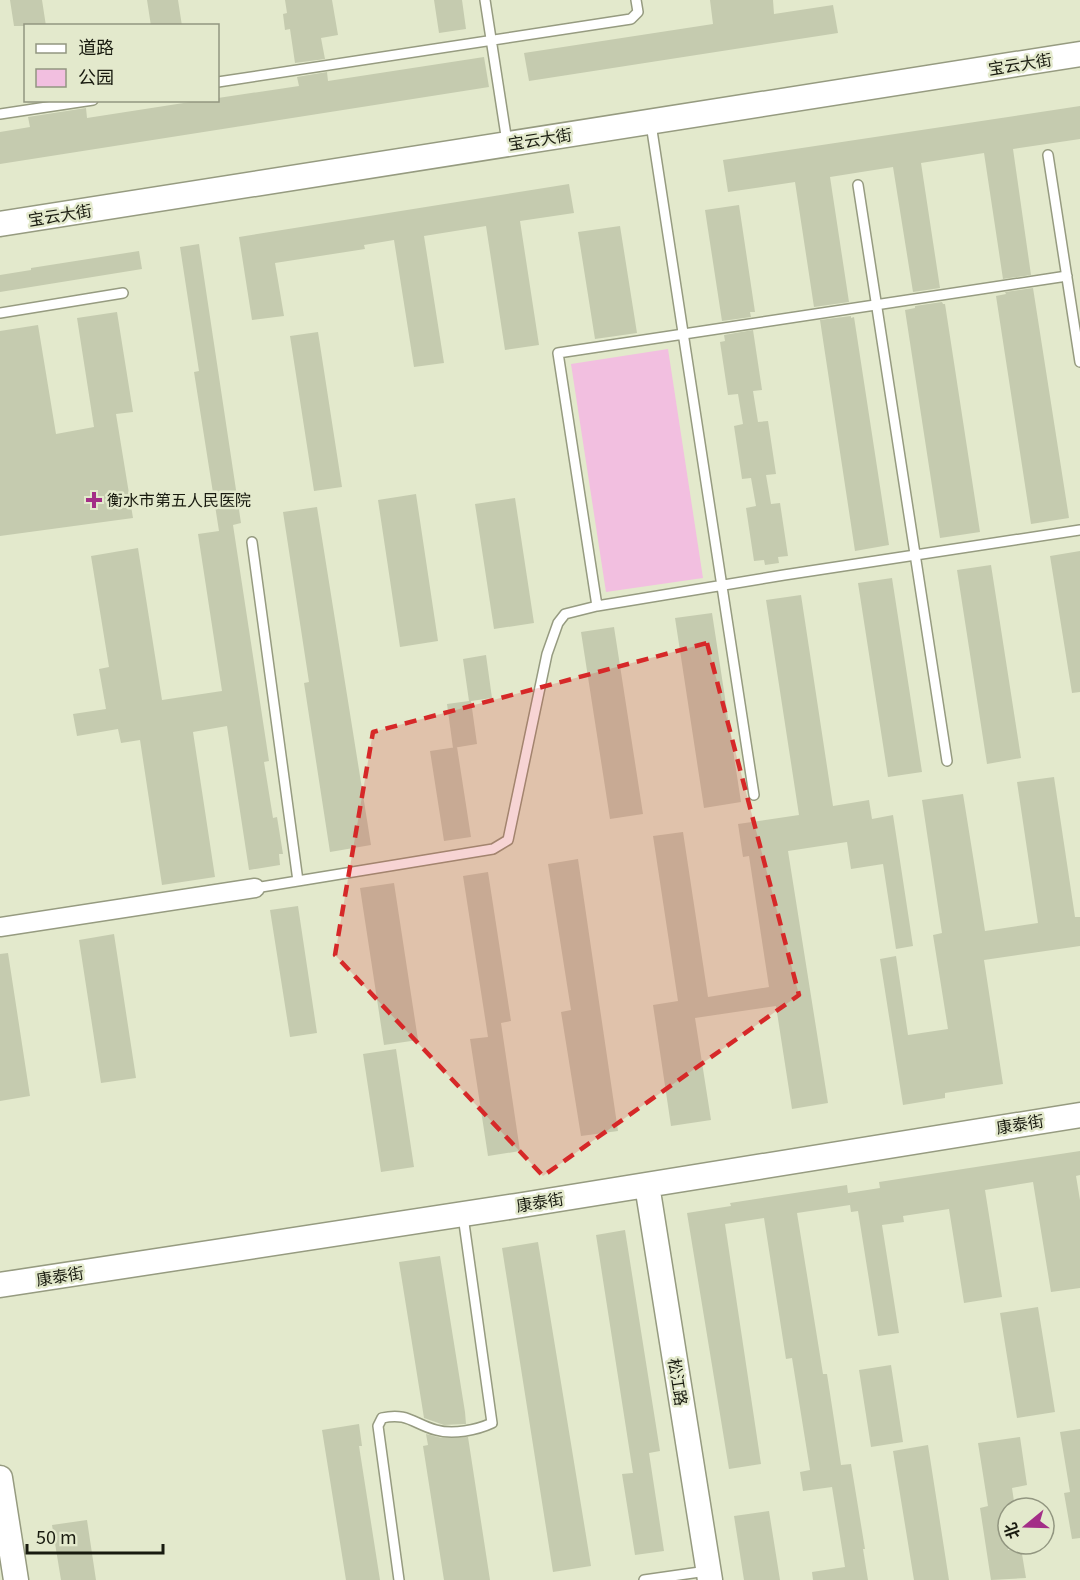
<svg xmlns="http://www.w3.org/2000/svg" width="1080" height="1580" font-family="Georgia,'Noto Sans SC',serif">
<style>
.green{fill:#f2bfe0}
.building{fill:#c5cbaf}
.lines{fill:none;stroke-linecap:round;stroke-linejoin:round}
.lane-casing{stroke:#969b80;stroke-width:12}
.street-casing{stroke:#969b80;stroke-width:21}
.secondary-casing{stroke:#969b80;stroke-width:27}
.lane{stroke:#fff;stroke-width:9}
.street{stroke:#fff;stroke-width:18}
.secondary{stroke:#fff;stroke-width:24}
.marked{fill:#d62828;fill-opacity:0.2;stroke:#d62828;stroke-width:4.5;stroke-dasharray:12 8;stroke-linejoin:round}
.poi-dot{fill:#a32e87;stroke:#e3e9cc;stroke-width:2}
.labels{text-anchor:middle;stroke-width:5;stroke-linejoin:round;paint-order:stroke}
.street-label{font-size:16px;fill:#181a0f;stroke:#e3e9cc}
.poi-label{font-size:16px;fill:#181a0f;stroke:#e3e9cc;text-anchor:start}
</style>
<rect width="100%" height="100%" fill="#e3e9cc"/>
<!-- green -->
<path class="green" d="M668,349l35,229 -97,14 -35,-228z"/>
<!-- building -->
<path class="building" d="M10,0h32l4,26h-32z
M147,0h31l4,26h-31z
M285,0h47l6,35 -17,3 4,21 -30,4 -5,-34 -5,1 -2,-16 4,-1z
M434,0h28l4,29 -27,4z
M710,0h63l1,14 59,-9 5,28 -309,48 -5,-28 189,-29z
M484,57l5,30 -489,77v-32l30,-5 -2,-10 58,-9 1,10 116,-18h15v-2l81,-12 -2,-9 30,-5 1,9z
M1080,106v33l-67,10 18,126 -28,4 -19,-126 -63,10 19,125 -27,4 -20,-125 -63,10 19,125 -35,5 -19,-125 -67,10 -5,-32z
M569,184l5,29 -54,8 19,124 -34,5 -19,-124 -62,10 20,127 -30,4 -20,-127 -30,5 1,4 -90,14 9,53 -32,4 -13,-83z
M739,205l16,107h-5l1,5 -29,4 -17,-111z
M620,226l17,107 -42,6 -17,-107z
M199,244l42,279 -8,2 36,236 -5,1 9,56 4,-1 6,37h-4l1,11 -31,5 -22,-144 -34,6 22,145 -53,8 -22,-145 -19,3 -3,-14 -41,7 -4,-22 33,-5 -7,-40 10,-2 -18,-111 47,-8 24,152 60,-9 -24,-157 21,-3 -25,-159 5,-1 -19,-124z
M139,251l3,18 -142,23v-17l31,-5v-2z
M1033,288l36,230 -38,6 -35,-228 10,-2 -1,-2z
M942,302l1,2h2l35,228 -40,6 -35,-228 10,-2v-2z
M117,312l16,100 -17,2 17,104 -133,18v-205l38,-6 18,109 38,-7 -17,-109z
M851,316v2l3,-1 35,228 -34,6 -35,-231z
M753,330l9,60 -9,1 5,31 10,-1 8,53 -10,1 5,29 9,-1 8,53 -10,1 1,6 -14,2 -1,-5 -10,1 -8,-53 10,-2 -5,-28 -9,1 -8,-53 9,-2 -5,-30 -10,1 -8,-53 5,-1 -1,-6z
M318,332l24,155 -28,4 -24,-155z
M416,494l22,147 -38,6 -22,-147z
M515,498l19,125 -40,6 -19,-125z
M317,507l54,338 -41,7 -26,-169 5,-1 -26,-170z
M1080,551v141l-8,1 -22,-137z
M991,565l30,193 -34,6 -30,-194z
M892,578l30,194 -34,5 -30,-194z
M801,595l32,211 36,-6 3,19 21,-4 20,131 -17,3 -13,-85 -32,5 -4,-27 -59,9 40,252 -36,6 -16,-103 -81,12 16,102 -40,6 -18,-121 25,-4 -25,-165 30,-4 25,165 61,-10 -20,-131 -6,1 -5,-33 61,-9 -33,-215z
M712,613l29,189 -37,6 -29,-190z
M614,627l29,187 -33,5 -29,-187z
M486,655l6,43 -21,3 6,43 -24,4 -6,-44 22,-3 -6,-42z
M457,747l14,90 -27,4 -14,-90z
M1054,777l21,140h5v29l-96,14 19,124 -58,9v5l-42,7 -23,-146 16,-3 12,79 40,-6 -15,-94 9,-2 -20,-133 41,-6 22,137 53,-8 -21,-141z
M578,859l40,272 -37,5 -20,-124 10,-2 -23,-146z
M488,872l23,149 -10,2 19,128 -32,5 -18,-117 18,-2 -25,-161z
M394,883l24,157 -34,5 -24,-157z
M298,906l19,127 -27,4 -20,-127z
M114,934l22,144 -35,5 -22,-143z
M8,953l22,143 -30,5v-147z
M396,1049l18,118 -33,5 -18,-118z
M1080,1151v24l-4,1 4,24v88l-29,4 -18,-110 -48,8 17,107 -38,6 -15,-94 -46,7 1,6 -22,3 17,108 -21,3 -20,-125 -7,1 -1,-7 -53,8 26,161h4l14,91 10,-1 14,85h-2l5,31h-55l-1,-8 33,-5 -13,-80 -29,4 -3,-19 10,-2 -18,-112 -6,1 -22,-141 -39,6 36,240 -32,5 -42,-256 44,-7 -1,-3 117,-18 1,8 32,-5 -1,-6z
M625,1230l35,221 -11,2 15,98 -29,4 -13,-81 11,-1 -37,-238z
M538,1242l53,324 -38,6 -51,-324z
M440,1256l25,156 1,12h-2l-20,1 -20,-7 -25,-156z
M1038,1307l17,105 -38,6 -17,-105z
M891,1365l12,77 -32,5 -12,-77z
M359,1424l3,22h-3l21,134h-34l-24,-150z
M1080,1429v109l-8,1 -8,-46 6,-1 -10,-60z
M426,1434l16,4 26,-1 22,143h-46l-21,-134 5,-1z
M1020,1437l7,48 -15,3 3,20h-7v42l13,-2 5,30 -35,2 -11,-72 8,-2 -10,-63z
M928,1445l21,135h-35l-21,-129z
M769,1511l11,69h-36l-10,-64z
M87,1520l9,60h-35l-9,-55z"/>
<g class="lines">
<defs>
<path id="lane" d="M485,0l22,142
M218,82l413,-63 7,-7 -2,-12
M0,114l93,-14
M651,124l103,671
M1048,155l32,207
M858,185l89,576
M0,313l123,-20
M252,542l46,339
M597,606l-39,-253 509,-77
M255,888l238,-39 15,-9 39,-186 11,-31 7,-9 32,-8 187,-31 296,-45
M399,1580l-21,-154 4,-8c25,-6 32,6 54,12 17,5 41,0 56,-7l-29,-207
M644,1580l63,-9"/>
<path id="street" d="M0,927l255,-39"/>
<path id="secondary" d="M0,224l1080,-170
M647,1185l63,395
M0,1285l516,-79 564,-91
M0,1478l16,102"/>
</defs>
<!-- lane casing -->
<use href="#lane" class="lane-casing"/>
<!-- street casing -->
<use href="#street" class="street-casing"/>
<!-- secondary casing -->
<use href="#secondary" class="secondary-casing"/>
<!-- lane -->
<use href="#lane" class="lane"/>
<!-- street -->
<use href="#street" class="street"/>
<!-- secondary -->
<use href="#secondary" class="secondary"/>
</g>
<!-- marked area -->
<path class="marked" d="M707,643l92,352 -256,181 -208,-221 38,-223z"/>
<!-- markers -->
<path class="poi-dot" d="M91 491h6v6h6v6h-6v6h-6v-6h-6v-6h6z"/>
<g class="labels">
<!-- street labels -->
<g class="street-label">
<text transform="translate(1020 64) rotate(-9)" y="6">宝云大街</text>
<text transform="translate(540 139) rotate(-9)" y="6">宝云大街</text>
<text transform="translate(60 215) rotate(-9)" y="6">宝云大街</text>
<text transform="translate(1020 1124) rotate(-9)" y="6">康泰街</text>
<text transform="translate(540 1202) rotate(-9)" y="6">康泰街</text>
<text transform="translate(60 1276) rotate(-9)" y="6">康泰街</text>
<text transform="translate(678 1382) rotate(81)" y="6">松江路</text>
</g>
<!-- poi labels -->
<g class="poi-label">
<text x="107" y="506">衡水市第五人民医院</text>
</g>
</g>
<!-- legend -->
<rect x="24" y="24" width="195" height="78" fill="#e3e9cc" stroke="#929680" stroke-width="1.5"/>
<rect x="36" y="44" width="30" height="9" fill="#ffffff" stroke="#929680" stroke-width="1.5"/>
<text x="78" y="54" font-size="18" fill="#181a0f">道路</text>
<rect x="36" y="69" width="30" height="18" fill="#f2bfe0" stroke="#929680" stroke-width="1.5"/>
<text x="78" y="84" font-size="18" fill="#181a0f">公园</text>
<!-- north arrow -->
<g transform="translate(1026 1526) rotate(251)"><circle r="28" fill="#e3e9cc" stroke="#929680" stroke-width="1.5"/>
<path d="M0-4.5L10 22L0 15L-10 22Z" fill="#a32e87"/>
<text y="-9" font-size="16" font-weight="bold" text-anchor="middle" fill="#181a0f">北</text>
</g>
<!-- scale -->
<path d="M27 1544v9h136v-9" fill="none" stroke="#181a0f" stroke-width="3"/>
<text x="36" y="1544" font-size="18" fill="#181a0f" stroke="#e3e9cc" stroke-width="4.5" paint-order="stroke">50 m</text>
</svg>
